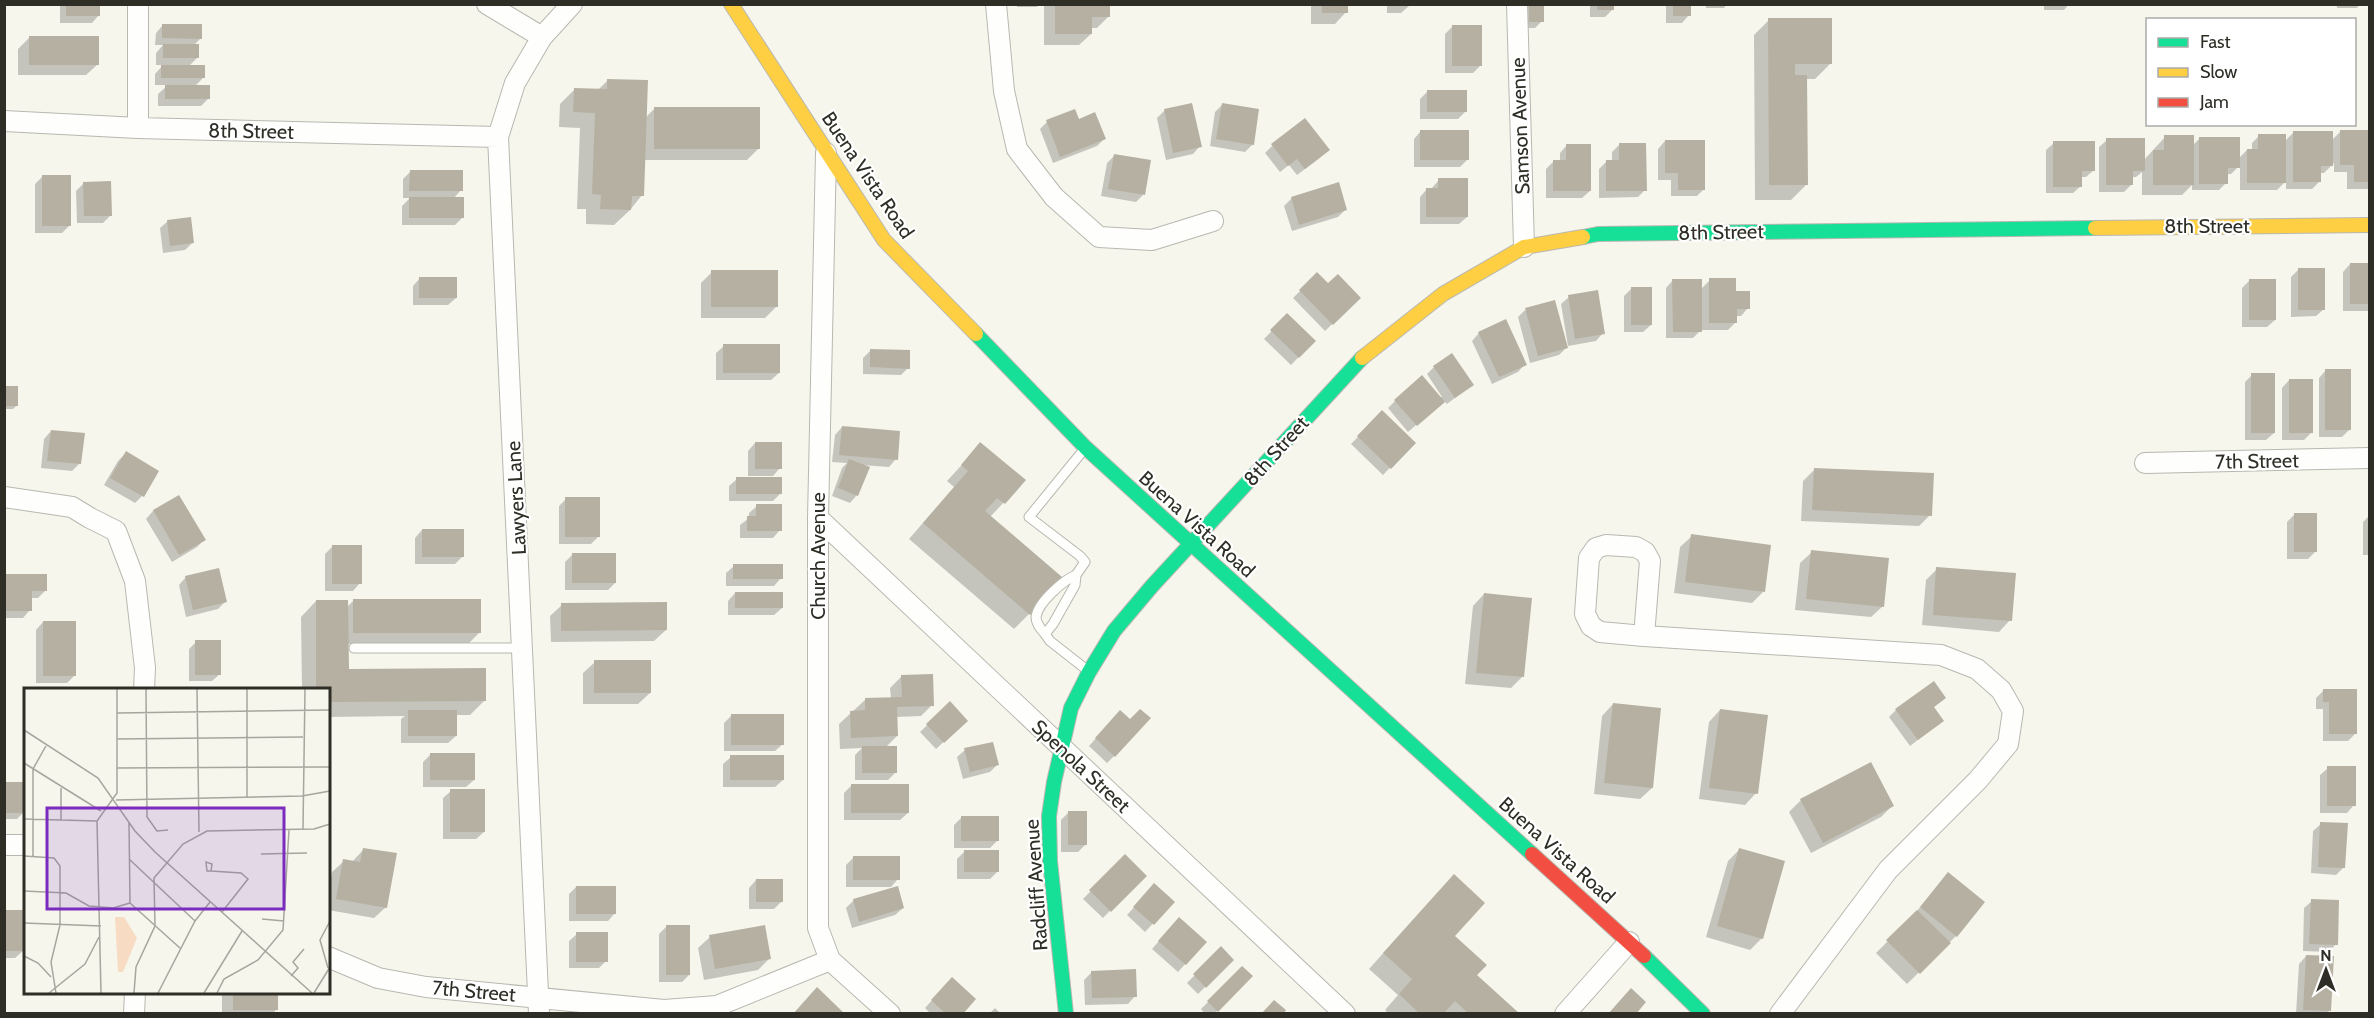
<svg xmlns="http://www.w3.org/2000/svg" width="2374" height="1018" font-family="Cabin,sans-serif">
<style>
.shadow{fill:#0003}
.building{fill:#b5b0a1}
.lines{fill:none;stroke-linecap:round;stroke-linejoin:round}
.lane-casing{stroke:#b8b8b1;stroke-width:11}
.street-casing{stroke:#b8b8b1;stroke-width:22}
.fast-casing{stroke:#b8b8b1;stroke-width:16}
.slow-casing{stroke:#b8b8b1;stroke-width:16}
.jam-casing{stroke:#b8b8b1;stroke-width:16}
.lane{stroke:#fefefc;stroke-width:9}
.street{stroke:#fefefc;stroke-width:20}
.fast{stroke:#16e098;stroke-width:14}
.slow{stroke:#ffcf43;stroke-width:14}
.jam{stroke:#f24e42;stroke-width:14}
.labels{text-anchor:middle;stroke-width:4.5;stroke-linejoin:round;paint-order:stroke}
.street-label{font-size:20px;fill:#2e2e27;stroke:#fff}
.inset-road{fill:none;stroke:#a6a69e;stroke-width:1.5}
.view{fill:#7b2cbf;fill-opacity:0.15;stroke:#7b2cbf;stroke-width:3}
.inset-edge{fill:none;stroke:#2e2e27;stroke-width:3}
</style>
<rect width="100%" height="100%" fill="#f6f6ed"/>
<!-- shadow -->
<path class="shadow" d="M60,4h39v11l-7,8h-32z
M1017,4h22l-2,3h-20z
M1044,4h64v13l-11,11h-6v6l-12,11h-35z
M1261,4h29l-1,1z
M1311,4h35v8l-11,12h-24z
M1387,4h22v2l-8,7h-14z
M1522,4h20v17l-7,7h-13z
M1590,4h23v5l-8,8h-15z
M1666,4h23v11l-7,8h-16z
M1706,4h21l-3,4h-18z
M2044,4h25l-5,6h-20z
M2337,4h23l-3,4h-20z
M1769,20l61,44 -15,15h-9v106l-15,15h-36l-1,-165z
M163,25l38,13 -7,7 3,13 -8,8 14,12 -9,9 15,11 -8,8h-43v-12l10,-9h-13v-11l8,-9h-7v-12l7,-8h-8l1,-12z
M1453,26l28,39 -8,8h-28v-39z
M29,38l69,26 -12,11h-68v-26z
M608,80l37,38 10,-10 104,40 -12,12h-103l-2,35 -12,15 -16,15 -28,-1v-15h-9l3,-81 -21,-1 1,-23 15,-15 23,1z
M1428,91l37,21 -7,7h-38v-20z
M1191,105l9,41 -7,8 -27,6 -9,-42 7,-7z
M1222,105l31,39 -8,8 -35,-6 5,-34z
M1078,121l26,18 -7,7 -44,17 -13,-34 7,-7z
M1421,131l47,28 -8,8h-46v-28z
M2341,131h29v58h-23v-17h-13v-9l-10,10h-5v9l-7,7h-26v-8l-9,9h-37v-25l-9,9h-5v9l-7,7h-27v-5l-10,10h-40v-23l-6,5h-5v8l-7,7h-25v-45l8,-7 36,21 22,-24 28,8 7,-7 38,21 9,-9h5v-7l7,-7 26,5 9,-9 37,9z
M1665,141l39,48 -7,7h-26v-16h-13v-31z
M2054,143l40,27 -8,7h-5v9l-8,7h-27v-43z
M1567,145l23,46 -8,7h-36v-29l8,-8h6v-8z
M1619,145l26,45 -7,7 -39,1v-29l7,-7h6v-10z
M1272,146l49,11 -24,18 -8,-10 -9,7 -15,-19z
M1114,156l29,39 -7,7 -35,-6 6,-33z
M410,172l51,18 -7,8 8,20 -7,7h-53v-19l8,-8h-7v-19z
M42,177l28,48 -8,8h-27v-49z
M1439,180l28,37 -8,7h-39v-27l7,-8h4z
M84,183l27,32 -8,8h-26l-1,-32z
M1292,198l53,12 -7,7 -46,14 -8,-25z
M168,221l24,22 -7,7 -22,3 -3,-25z
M2350,264h20l-2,47h-25v-39z
M2298,270l26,39 -8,7 -25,1v-40z
M712,272l64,35 -11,11h-64v-35z
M1317,274l11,11 31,13 -34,33 -32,-33z
M420,278l36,20 -8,7h-35v-19z
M1673,280l28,9 9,-9 25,13 13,15 -7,8h-5v6l-8,8h-27l-8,8h-27v-50z
M2250,280l25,40 -8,7h-25v-39z
M1631,289l20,36 -8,7h-19v-36z
M1569,297l34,36 -7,8 -28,5 -7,-42z
M1525,310l41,38 -7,7 -29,8 -12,-46z
M1287,315l27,26 -23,24 -27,-26z
M1479,333l46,31 -7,8 -26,12 -20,-43z
M724,346l55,27 -8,7h-55v-27z
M871,350l37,18 -7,7 -38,-1v-16z
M1434,367l38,18 -25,19 -3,-3 -36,31 -20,-24 7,-7 47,-4 -15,-23z
M2326,370l24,59 -8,8h-23v-59z
M2252,375l22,58 -8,7h-21v-58z
M2289,380l23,52 -8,8h-22v-52z
M4,388l12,18 -3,3h-9z
M1382,412l32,31 -31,32 -32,-31z
M842,427l54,32 -7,8 -28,-2 -4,30 -7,8 -18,-7 10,-28 5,-5 -15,-1 3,-27z
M51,431l29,32 -8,8 -31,-3 3,-29z
M755,443l25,25 -7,8h-25v-25z
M981,444l43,37 -34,36 39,97 -15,15 -105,-90 45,-52 -7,-6z
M126,453l16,43 -7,7 -31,-18 14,-24z
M1815,469l115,46 -11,11 -118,-5 2,-40z
M737,479l43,15 -7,7h-44v-15z
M179,497l25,43 -7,7 -25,15 -26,-43 7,-8z
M566,499l33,37 -8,8h-32v-38z
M757,506l23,24 -7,8h-33v-13l9,-7v-5z
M2295,514l21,37 -8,8h-21v-37z
M2370,515v40h-7v-33z
M422,530l41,26 -8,8h-40v-26z
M1692,536l71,56 -11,11 -78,-10 6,-46z
M333,546l27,37 -7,8h-28v-37z
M1812,552l71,54 -12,11 -76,-7 5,-47z
M572,555l43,28 -7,7h-43v-28z
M734,566l47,12 -7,8h-48v-13z
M1937,569l73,51 -11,12 -77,-7 4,-45z
M4,576l42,14 -8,8h-8v12l-7,8h-19z
M186,577l40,24 -8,8 -32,8 -7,-32z
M735,593l47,15 -8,7h-46v-14z
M1484,594l39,82 -12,12 -46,-4 8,-78z
M354,600l125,33 -11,11h-121v26l138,30 -15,15h-14v21l-8,7h-47v-24l4,-3 -77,1v-27h-26l-1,-73 15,-16 31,6z
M562,605l104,25 -12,11 -103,1 -1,-26z
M43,622l31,54 -7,7h-31v-53z
M196,642l24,32 -8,7h-23v-32z
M595,662l55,31 -12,11h-55v-31z
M902,676l30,29 -11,11 -25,1 1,19 -11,11 9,26 -7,7h-33v-25l7,-7 -22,1 -1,-25 26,-24 26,-1 -1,-11z
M2323,691l33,42 -8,8h-25v-32h-7v-11z
M1944,698l-11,10 9,13 -32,25 -21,-29 7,-7z
M950,703l16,18 -30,28 -16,-17z
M1613,704l39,84 -12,11 -46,-5 8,-78z
M1720,710l36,83 -11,12 -46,-6 10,-77z
M731,716l52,28 -8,7h-51v-28z
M1113,719l1,37 -7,7 -18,-17z
M965,750l32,15 -7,7 -27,7 -6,-22z
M430,755l44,25 -8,7h-43v-25z
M731,757l52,23 -8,7h-52v-23z
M1870,764l22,42 -11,11 -70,36 -22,-41 12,-12z
M2328,768l26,37 -7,8h-27v-38z
M4,783l20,29 -7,7h-13z
M852,785l56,28 -8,7h-56v-27z
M451,791l33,41 -8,7h-33v-41z
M1069,812l16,33 -7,7h-17v-32z
M961,818l37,22 -8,8h-36v-23z
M2321,824l23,43 -8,8 -25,-2 2,-42z
M364,849l22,58 -12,11 -46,-8v-17l4,-21 12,-11 8,1z
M1739,850l23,88 -12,12 -44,-13 22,-76z
M965,851l32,21 -7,7h-33v-20z
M1125,856l19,20 -41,42 -20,-19z
M853,858l45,21 -7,8h-45v-22z
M1948,874l8,62 -49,48 -31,-31 35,-35z
M756,880l25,22 -7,7h-25v-21z
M576,887l39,26 -7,8h-39v-27z
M1439,891l14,45 22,39 42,39h-128l-4,-4 13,-15 -29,-26z
M1147,893l26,9 -28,30 -18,-17z
M854,900l49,8 -8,7 -43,13 -6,-20z
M2312,901l24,43 -7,8 -26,-1 1,-43z
M4,912l19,39 -8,7h-11z
M667,926l22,49 -7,7h-23v-48z
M1172,926l33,16 -27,30 -26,-23z
M577,934l29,27 -7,7h-30v-27z
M710,937l60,21 -12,12 -54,10 -6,-32z
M1221,948l11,12 -34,34 -11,-11z
M2306,956l23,55 -3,3h-30l3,-50z
M1242,968l8,8 -36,38h-9l-4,-5z
M1092,972l43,24 -7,8 -43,1 -1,-25z
M945,986l16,28h-30l-6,-6z
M222,992h55v17l-5,5h-50z
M995,1008l6,6h-12z"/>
<!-- building -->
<path class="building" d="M66,4h34v12h-34z
M1055,4h55v13h-18v17h-37z
M1322,4h26v9h-26z
M1529,4h15v18h-15z
M1597,4h17v6h-17z
M1673,4h18v12h-18z
M1768,18h64v46h-37v11h12l1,110h-39z
M162,24h40v15l-40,-1z
M1452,25h30v41h-30z
M29,36h70v29h-70z
M163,44h36v14h-36z
M161,65h44v13h-44z
M607,79l41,1 -4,116h-12l-1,14 -31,-1 1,-14 -9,-1 3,-81 -22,-1 1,-24 33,1z
M165,85h45v14h-45z
M1427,90h40v22h-40z
M1192,103l10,44 -29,6 -9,-44z
M1222,103l37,6 -5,36 -38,-6z
M654,107h106v42h-106z
M1075,109l4,10 16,-7 11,27 -46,18 -14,-37z
M1305,118l25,32 -25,19 -8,-10 -9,7 -17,-22z
M1420,130h49v30h-49z
M2340,130h30v52h-16v-17h-14z
M2293,131h40v35h-12v16h-28z
M2258,134h28v49h-39v-34h11z
M2164,135h30v50h-41v-35h11z
M2199,137h41v31h-12v16h-29z
M2106,138h39v33h-12v14h-27z
M1665,140h40v50h-27v-17h-13z
M2053,141h42v30h-13v16h-29z
M1619,143h27l1,48h-41v-31h13z
M1566,144h25v47h-38v-31h13z
M1114,154l37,6 -6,35 -37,-6z
M410,170h53v21h-54z
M42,175h29v51h-29z
M1438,178h30v39h-42v-29h12z
M111,181l1,35h-28l-1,-34z
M1339,182l8,28 -48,15 -8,-28z
M409,197h55v21h-55z
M191,217l3,26 -24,3 -3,-26z
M2350,263h20v41h-20z
M2298,268h27v42h-27z
M711,270h67v37h-67z
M1317,272l11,11 10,-9 23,24 -28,27 -34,-35z
M419,277h38v21h-38z
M1709,278h27v13h14v18h-13v14h-28z
M1672,279h30v53h-29z
M2249,279h27v41h-27z
M1631,287h21v38h-21z
M1598,290l7,44 -30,5 -7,-44z
M1555,300l13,48 -30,8 -13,-48z
M1287,313l29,28 -17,17 -29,-28z
M1506,319l21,46 -28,12 -21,-45z
M723,344h57v29h-57z
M870,349l40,1v19l-40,-2z
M1452,353l22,32 -19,13 -22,-32z
M2325,369h26v61h-26z
M2251,373h24v60h-24z
M1422,375l23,27 -28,24 -23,-26z
M2289,379h24v54h-24z
M4,386h14v20h-14z
M1382,410l34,33 -25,26 -34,-33z
M842,426l58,5 -2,29 -59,-5z
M51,430l34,3 -4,31 -34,-3z
M755,442h27v27h-27z
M980,442l46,38 -21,24 -8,-6 -12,13 77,66 -32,38 -107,-92 45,-52 -7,-6z
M126,451l33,20 -15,26 -34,-19z
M849,459l21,8 -12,29 -20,-8z
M1814,468l120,5 -2,43 -120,-6z
M736,477h46v17h-46z
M179,495l27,45 -27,15 -26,-45z
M565,497h35v40h-35z
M756,504h26v27h-35v-15h9z
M2294,513h23v39h-23z
M422,529h42v28h-42z
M1691,534l80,11 -6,47 -80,-10z
M332,545h30v39h-30z
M1811,550l78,8 -5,49 -78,-8z
M572,553h44v30h-44z
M733,564h50v15h-50z
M1936,567l80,6 -4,48 -79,-6z
M219,568l8,34 -34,8 -8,-34z
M4,574h43v17h-15v20h-28z
M735,592h48v16h-48z
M1484,593l48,5 -8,79 -48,-4z
M353,599h128v34h-128z
M316,600h32l1,69 137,-1v33l-158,1v-12h-12z
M667,602v28l-106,1v-28z
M43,621h33v55h-33z
M195,640h26v35h-26z
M594,660h57v33h-57z
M933,674l1,32 -37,1 1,29 -47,2 -1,-27 15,-1v-12l37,-1 -1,-22z
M1934,681l12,17 -12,9 10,14 -26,19 -23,-31z
M2323,689h34v45h-28v-32h-6z
M950,701l18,20 -24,22 -18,-19z
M1613,703l48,5 -8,80 -49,-5z
M1140,709l11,9 -36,39 -20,-19 25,-28 10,9z
M1720,709l48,6 -10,79 -49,-6z
M408,710h49v26h-49z
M731,714h53v31h-53z
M993,742l6,23 -29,7 -6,-24z
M862,746h35v27h-35z
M430,753h45v27h-45z
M730,755h54v25h-54z
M1871,762l23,44 -71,37 -23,-44z
M2327,766h29v40h-29z
M4,782h22v31h-22z
M851,784h58v29h-58z
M450,789h35v43h-35z
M1068,811h19v34h-19z
M961,816h38v25h-38z
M2320,822l28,1 -3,45 -27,-1z
M363,848l34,5 -10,55 -51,-9 7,-40 17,3z
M1739,848l46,13 -22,78 -46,-13z
M964,850h35v22h-35z
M1125,854l22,22 -36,36 -22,-22z
M853,856h47v24h-47z
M1948,872l37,30 -28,35 -37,-30z
M1454,874l31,29 -30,33 32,29 -10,10 43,39h-51l-14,-13 -12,13h-23l-21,-20 13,-15 -29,-26z
M756,879h27v23h-27z
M1154,883l21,19 -21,23 -21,-18z
M576,886h40v28h-40z
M898,886l6,22 -45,14 -6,-23z
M2311,899l28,1 -1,45 -29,-1z
M4,910h20v41h-20z
M1917,910l34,33 -31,31 -34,-34z
M1179,917l28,25 -21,23 -28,-24z
M666,925h24v50h-24z
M765,925l6,34 -56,10 -6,-34z
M576,932h32v30h-32z
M1221,946l13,14 -28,28 -13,-14z
M2306,955l28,1 -3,55 -28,-1z
M1242,966l11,10 -35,36 -11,-11z
M1136,969l1,28 -45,1 -1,-27z
M952,977l24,22 -13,15h-17l-15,-14z
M817,987l28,27h-52z
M1631,988l15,14 -10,12h-28z
M233,992h45v18h-45z
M1274,1000l12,10 -3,4h-22z"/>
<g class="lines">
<defs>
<path id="lane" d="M1082,452l-53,65 51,39 5,6 -9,13 -1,10 -22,39 -8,10 5,7 37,29
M1045,634c-4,-5 -9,-10 -9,-17 2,-15 28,-37 40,-42
M354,648h169"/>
<path id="street" d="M138,4v124
M487,4l55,33
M996,4l8,87 13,58 37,48 45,40 53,3 61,-19
M1517,4l7,243
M4,121l134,7 360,9
M826,153l-8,365v410l12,32 60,54
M2145,463l225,-5
M4,497l68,10 18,11 26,13 19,50 10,87 -1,22
M818,518l527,496
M1644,636l6,-75 -5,-9 -9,-5 -30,-2 -10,3 -7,10 -4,56 6,12 9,6 44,4 297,19 36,14 24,21 12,21 -5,33 -30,36 -90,90 -108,144
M4,845h22
M328,957l50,21 48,9 238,23 53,-4 113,-46
M134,1014l1,-22
M539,1014l-41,-877 17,-54 27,-46 30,-33
M1565,1014l64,-72"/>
<path id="fast" d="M1583,237l15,-3 497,-6
M976,334l110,114 446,406
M1644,956l59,58
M1066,1014l-16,-153 -1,-45 5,-34 17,-74 18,-36 25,-41 38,-45 210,-228"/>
<path id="slow" d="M731,4l153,236 92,94
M2095,228l275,-3
M1362,358l81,-64 81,-47 59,-10"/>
<path id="jam" d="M1532,854l112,102"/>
</defs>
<!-- lane casing -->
<use href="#lane" class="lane-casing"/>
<!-- street casing -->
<use href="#street" class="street-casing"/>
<!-- fast casing -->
<use href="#fast" class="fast-casing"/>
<!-- slow casing -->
<use href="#slow" class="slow-casing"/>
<!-- jam casing -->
<use href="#jam" class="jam-casing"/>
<!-- lane -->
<use href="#lane" class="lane"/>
<!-- street -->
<use href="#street" class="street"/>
<!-- fast -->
<use href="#fast" class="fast"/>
<!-- slow -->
<use href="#slow" class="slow"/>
<!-- jam -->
<use href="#jam" class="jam"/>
</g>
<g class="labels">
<!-- street labels -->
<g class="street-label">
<text transform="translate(1520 126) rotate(-92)" y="7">Samson Avenue</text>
<text transform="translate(251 131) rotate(1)" y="7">8th Street</text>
<text transform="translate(868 175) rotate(56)" y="7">Buena Vista Road</text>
<text x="2207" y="233">8th Street</text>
<text transform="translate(1721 232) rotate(-1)" y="7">8th Street</text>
<text transform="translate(1276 451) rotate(-48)" y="7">8th Street</text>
<text transform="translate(2257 461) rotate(-1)" y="7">7th Street</text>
<text transform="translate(516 498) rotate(-93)" y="7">Lawyers Lane</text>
<text transform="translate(1197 524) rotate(42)" y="7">Buena Vista Road</text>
<text transform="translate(818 556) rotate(-90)" y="7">Church Avenue</text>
<text transform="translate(1081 766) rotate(43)" y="7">Spenola Street</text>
<text transform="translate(1557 850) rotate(42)" y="7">Buena Vista Road</text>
<text transform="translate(1036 885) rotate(-94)" y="7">Radcliff Avenue</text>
<text transform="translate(474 991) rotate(5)" y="7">7th Street</text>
</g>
</g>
<!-- overview -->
<g transform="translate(24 688)">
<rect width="306" height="306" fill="#f6f6ed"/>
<path d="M91,229h9l13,21 -14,34h-5z" fill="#f7dcc3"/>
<path class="inset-road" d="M122,1l1,128 10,14 11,-1M173,1l2,143M223,1v108M93,25l213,-3M0,42l74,48 37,53 20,21 157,141M93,51l186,-2M0,75l77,48M93,80l213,-1M37,100v32M92,112l186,-4 28,-5M0,131l73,2M105,135l1,80M279,141l2,-140M237,166l46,-1M0,168l30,2 6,8v59l-9,37 5,31M9,168v-87l14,-25M105,171l66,62M187,183l1,-7 -6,-2 1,9h4l30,2 7,6 -26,33M0,203l42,2 23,13 24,2 17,-5M106,215l51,46M238,231l22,2M0,235l77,3M0,268l14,7 13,14M304,280l-8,-28 10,-19M267,288l7,-8 -5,-6 11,-13M25,305l36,-29 14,-27M77,305l-4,-172 20,-28v-104M110,305l2,-26 19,-41 -1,-48 29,-34 24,-13 107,-2 16,-5M134,305l37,-72 15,-19M180,305l38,-62M193,305l7,-14 34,-19 25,-30 6,-100M290,305l16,-26"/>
<path class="view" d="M23,120h237v101h-237z"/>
<rect width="306" height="306" class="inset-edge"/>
</g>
<!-- border -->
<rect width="2374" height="1018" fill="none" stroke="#2e2e27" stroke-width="12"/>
<!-- legend -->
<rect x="2146" y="18" width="210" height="108" fill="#ffffff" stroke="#ababa9" stroke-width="1.5"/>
<rect x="2158" y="38" width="30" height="9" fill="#16e098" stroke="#ababa9" stroke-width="1.5"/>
<text x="2200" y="48" font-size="18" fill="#2e2e27">Fast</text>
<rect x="2158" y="68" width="30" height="9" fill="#ffcf43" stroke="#ababa9" stroke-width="1.5"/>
<text x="2200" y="78" font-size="18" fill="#2e2e27">Slow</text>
<rect x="2158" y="98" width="30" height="9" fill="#f24e42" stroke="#ababa9" stroke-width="1.5"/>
<text x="2200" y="108" font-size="18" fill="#2e2e27">Jam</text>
<!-- north arrow -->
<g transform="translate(2326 970)" stroke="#ffffff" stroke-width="4.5" paint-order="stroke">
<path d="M0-4.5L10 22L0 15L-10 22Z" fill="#2e2e27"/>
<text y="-9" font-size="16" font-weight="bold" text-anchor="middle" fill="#2e2e27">N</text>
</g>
</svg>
